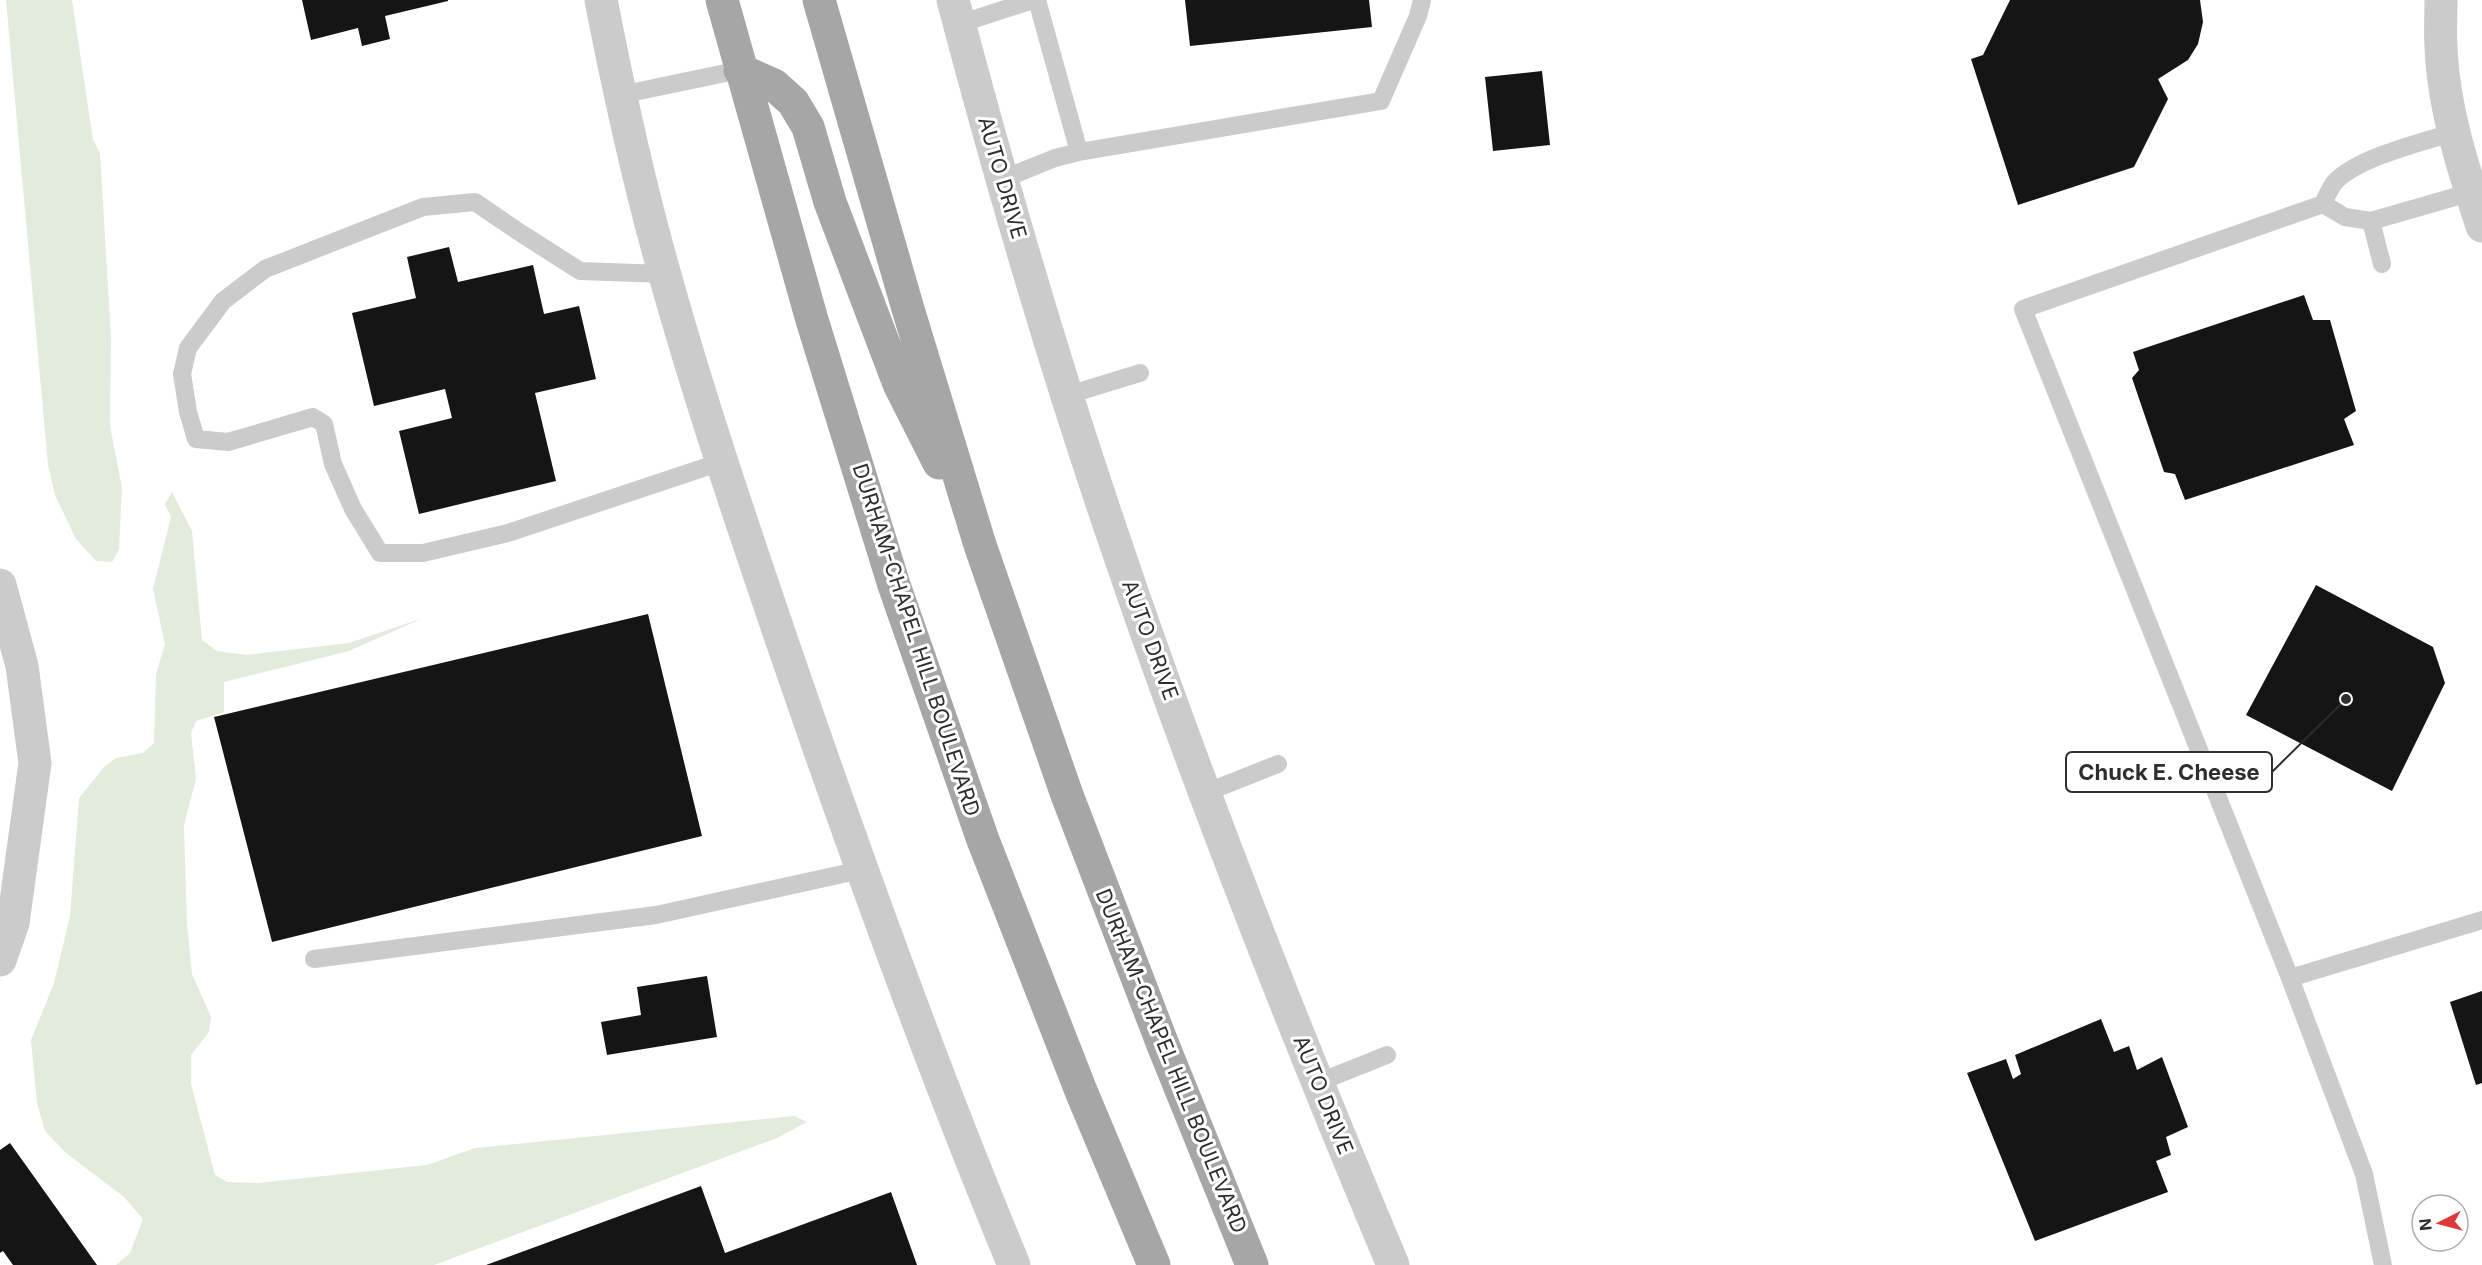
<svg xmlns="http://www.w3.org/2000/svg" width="2482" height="1265" font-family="Inter,sans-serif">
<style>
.green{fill:#e3ebdd}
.building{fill:#151515}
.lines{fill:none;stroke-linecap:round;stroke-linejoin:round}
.lane{stroke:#cbcbcb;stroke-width:18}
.street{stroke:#cbcbcb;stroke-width:33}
.primary{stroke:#a6a6a6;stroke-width:33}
.labels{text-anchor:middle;stroke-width:6;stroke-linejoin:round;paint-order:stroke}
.street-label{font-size:21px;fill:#2e2e2e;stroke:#fff}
.leader{fill:none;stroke:#2e2e2e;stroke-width:2}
.callout-dot{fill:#2e2e2e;stroke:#fff;stroke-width:2}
.callout{fill:#fff;stroke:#2e2e2e;stroke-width:2}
.callout-label{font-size:22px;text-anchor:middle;font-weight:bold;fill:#2e2e2e}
</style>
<rect width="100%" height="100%" fill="#fff"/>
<!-- green -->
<path class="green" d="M6,0h66l21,140 7,13 11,185 -1,88 12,62 -3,61 -7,13 -16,-1 -20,-22 -21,-44 -7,-30z
M172,492l20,39 10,109 15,11 29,4 103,-12 74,-25 -74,33 -125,31v30l-28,9 -5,12 5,46 -12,46 3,99 5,50 19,43 -2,15 -18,23v29l24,91 12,7 31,1 169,-18 48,-17 319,-32 13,6 -30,16 -343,127h-318l14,-12 13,-34 -19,-22 -58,-44 -21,-22 -8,-28 -6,-63 23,-57 16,-67 9,-118 25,-31 12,-9 27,-5 11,-10 2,-69 9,-30 -12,-55 18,-72 -6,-13z"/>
<!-- building -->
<path class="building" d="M302,0h146v1l-63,15 5,23 -28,7 -4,-18 -47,12z
M1185,0h184l3,27 -182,19z
M2010,0h190l3,22 -5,22 -10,16 -30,19 10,20 -34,68 -116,38 -47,-146 12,-4z
M1542,71l8,74 -57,6 -8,-74z
M449,247l9,35 75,-17 11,49 35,-8 17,73 -61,14 21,88 -137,33 -20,-83 53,-13 -7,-29 -71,17 -22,-93 64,-15 -9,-41z
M2304,295l9,25h17l26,91 -12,8 10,26 -169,55 -10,-26 -11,-2 -32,-94 7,-8 -6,-18z
M2316,585l117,62 12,36 -53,108 -146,-76z
M648,614l54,222 -430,106 -58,-225z
M707,976l10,61 -110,18 -6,-33 40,-7 -4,-28z
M2482,991v92l-6,2 -26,-83z
M2101,1019l13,33 15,-6 8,24 25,-13 26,70 -22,10 5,18 -15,6 12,31 -133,49 -68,-168 39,-14 7,20 8,-5 -6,-19z
M10,1143l87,122h-84l-10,-14 -3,2v-103z
M701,1186l24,67 166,-61 26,73h-431z"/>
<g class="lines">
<!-- lane -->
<path class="lane" d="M959,24l74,-24
M620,95l120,-25
M1079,152l302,-51 37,-85 4,-16
M1003,179l52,-21 24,-6 -42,-152
M2323,204l22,13 26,4 101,-29
M2371,221l11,43
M664,274l-84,-3 -64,-41 -41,-28 -52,5 -158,62 -42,32 -35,47 -6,26 6,38 8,27 32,3 85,-25 11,7 9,40 20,45 27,44h43l85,-20 213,-71
M1068,395l72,-22
M1205,793l73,-29
M314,959l342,-44 205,-45
M2290,978l192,-58
M1317,1083l70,-28
M2383,1265l-19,-91 -74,-196 -267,-669 300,-105c3,-7 7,-15 11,-21 22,-25 88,-41 121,-51"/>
<!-- street -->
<path class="street" d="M601,0c17,87 36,175 60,261 36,131 80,260 124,389 71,207 145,413 229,615
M953,0c48,182 101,364 162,542 83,245 178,485 278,723
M2441,0c0,15 -1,31 0,46 2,61 22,122 41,180
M0,585l22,81 13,97 -22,160 -13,37"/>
<!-- primary -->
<path class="primary" d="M722,0l90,320 82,265 89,255 98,251 73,174
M819,0l89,309 72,236 87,250 96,250 89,220
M740,70l34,15 19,17 15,25 22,75 69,182 40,79"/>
</g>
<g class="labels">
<!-- street labels -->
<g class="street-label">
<text transform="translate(1002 178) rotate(74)" y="7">AUTO DRIVE</text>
<text transform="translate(916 640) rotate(72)" y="7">DURHAM-CHAPEL HILL BOULEVARD</text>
<text transform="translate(1150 640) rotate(70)" y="7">AUTO DRIVE</text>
<text transform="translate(1171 1061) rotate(68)" y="7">DURHAM-CHAPEL HILL BOULEVARD</text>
<text transform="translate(1323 1095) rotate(68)" y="7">AUTO DRIVE</text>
</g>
</g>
<!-- callouts -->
<path class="leader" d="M2346 699L2272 772"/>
<circle class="callout-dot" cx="2346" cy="699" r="6"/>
<rect class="callout" x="2066" y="752" width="206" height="40" rx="6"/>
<g class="callout-label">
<text x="2169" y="780">Chuck E. Cheese</text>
</g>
<!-- north arrow -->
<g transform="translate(2440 1223) rotate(264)"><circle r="28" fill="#ffffff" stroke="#ababab" stroke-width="1.5"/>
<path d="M0-4.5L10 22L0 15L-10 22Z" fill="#dd3938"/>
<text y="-9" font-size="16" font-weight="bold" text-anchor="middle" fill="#2e2e2e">N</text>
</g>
</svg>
